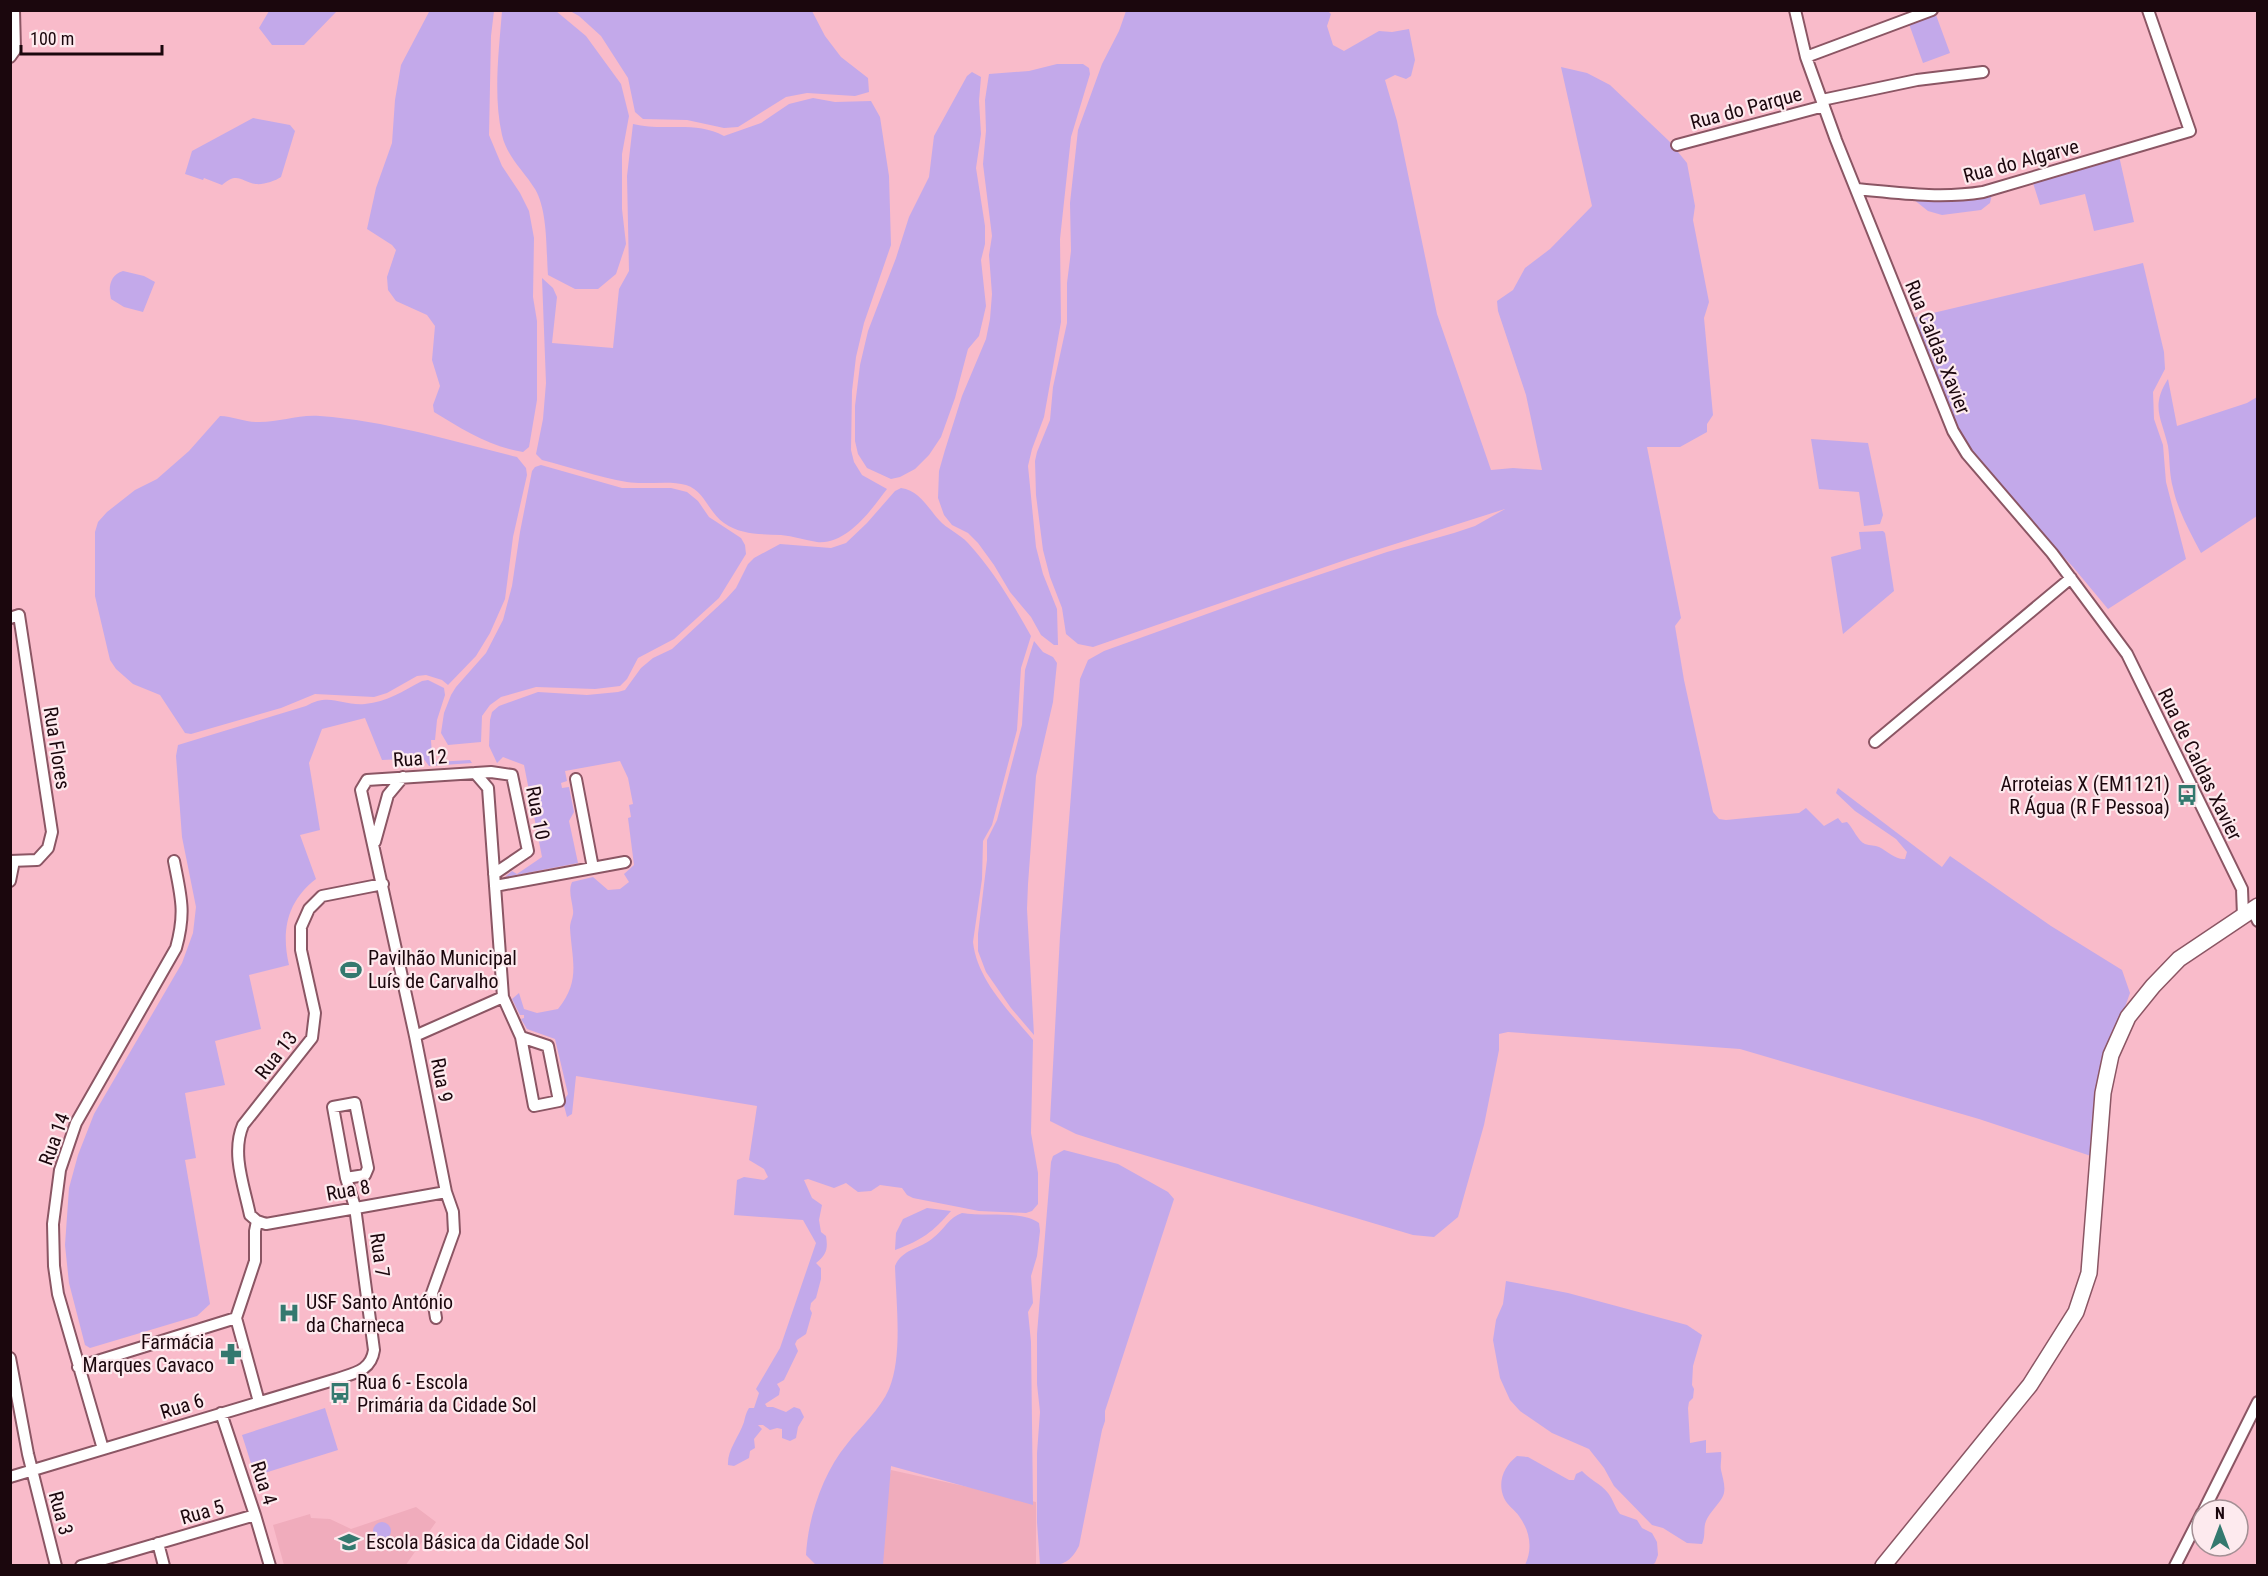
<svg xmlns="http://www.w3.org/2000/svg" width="2268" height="1576" font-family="'Roboto Condensed',sans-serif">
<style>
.built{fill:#f0acbc}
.green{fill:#c3a9ea}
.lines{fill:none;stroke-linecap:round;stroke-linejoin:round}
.street-casing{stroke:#8b5664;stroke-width:14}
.primary-casing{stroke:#8b5664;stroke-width:18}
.street{stroke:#fff;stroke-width:10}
.primary{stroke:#fff;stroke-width:15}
.labels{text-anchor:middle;stroke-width:4.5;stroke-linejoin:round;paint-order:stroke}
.street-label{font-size:20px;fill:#1b070d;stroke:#fdeaee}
.poi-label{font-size:20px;fill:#1b070d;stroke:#fdeaee;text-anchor:start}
</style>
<rect width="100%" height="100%" fill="#f9bbca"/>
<!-- built -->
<path class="built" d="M891,1470l145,32v63l-166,1z
M416,1507l20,15 -31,44 -121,-1 -11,-40 37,-11 1,4 19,1 21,10z"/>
<!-- green -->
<path class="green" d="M430,10l64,1 -3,25 -2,99 13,31 18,27 9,18 5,27 -1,59 4,24v79l-8,47 -6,5c-33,-5 -61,-23 -89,-40l-1,-7 7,-19 -8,-26 3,-34 -8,-11 -31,-14 -8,-11 -1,-13 9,-27 -4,-5 -25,-16 9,-41 16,-45 3,-43 6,-35z
M269,11v-1l68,1 -33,34h-32l-13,-17z
M502,11h54l30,25 35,48 8,32 -7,38v55l4,35 -10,30 -18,15h-23l-27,-14c-2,-25 0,-64 -13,-86 -11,-18 -28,-32 -33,-54 -9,-40 -3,-85 0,-124z
M570,11h242l13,25 16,21 27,21 1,14 -14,4 -48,-3 -21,4 -48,30 -14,1 -37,-8 -44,-1 -8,-7 -7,-34 -27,-42 -22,-20z
M1126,11h202l3,3 -4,12 6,19 11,6 35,-20 13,1 17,-3 6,31 -4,16 -5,3 -11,-4 -10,5 12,41 40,193 54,156 22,-2 29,2 -16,-75 -28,-84 -1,-10 16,-11 12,-22 25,-19 42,-43 -31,-139 26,6 23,12 59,56 18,22 8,43 -2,14 16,82 -5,16 9,97 -6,9v8l-27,15h-33l34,171 -6,8 9,54 29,132 6,7 7,1 73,-7 7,-5 18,18 14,-8 4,5 5,-1c6,6 11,19 18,22 5,2 10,1 14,3 8,4 17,13 26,12l2,-7 -11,-13 -41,-28 -19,-18 2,-5 104,79 8,-11 101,70 71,44 8,23 -9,25 -30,138 -112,-37 -239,-70 -232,-17 -9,2v16l-15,75 -26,92 -24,20 -21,-2 -296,-88 -41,-13 -26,-13 10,-185 20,-257 8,-19 16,-9 161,-58 122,-41 67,-19 21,-7 30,-17 -154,49 -258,89 -15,-3 -12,-10 -4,-26 -12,-31 -7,-27 -7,-55 -1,-34 2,-9 13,-32 3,-33 14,-64v-40l4,-32 -1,-48 8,-73 24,-66 17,-33z
M1936,15l14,38 -27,10 -14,-39z
M1057,64h26l6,4 1,6 -19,63 -11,102 1,83 -17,95 -12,32 -4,17 8,81 7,27 14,35 1,36h-4l-13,-10 -10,-18 -21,-25 -16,-27 -16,-22 -10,-10 -16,-8 -8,-10 -6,-17 1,-27 6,-21 17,-54 24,-57 4,-20 2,-25 -3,-39 3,-19 -9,-72 3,-33 -1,-31 4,-26 40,-3z
M972,72l9,5 -2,24 2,33 -5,34 9,58v18l-4,16 5,46 -3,13 -4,17 -11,13 -13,49 -14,39 -12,18 -14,14 -15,8 -9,2 -24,-11 -9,-14 -3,-13v-35l5,-41 8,-34 28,-73 13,-41 20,-40 5,-41 33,-60z
M813,98l22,4 36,-1 9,16 9,59 2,69 -27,78 -8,34 -4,34 -1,59 3,12 8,13 25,14c-16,21 -40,56 -70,53 -12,-2 -24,-6 -36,-7 -21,-1 -40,0 -57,-12 -16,-11 -19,-32 -38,-38 -16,-5 -41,0 -59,-3 -29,-5 -57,-15 -85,-22l-6,-6 7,-35 3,-36 -4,-105 11,10 4,9 -5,46 61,5 6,-59 10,-18 -2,-95 6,-52c31,8 62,-4 91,12l37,-13 28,-19z
M253,118l37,7 5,6 -14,46c-6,4 -18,8 -25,7 -15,-2 -18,-13 -34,1l-18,-7 -1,2 -18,-6 7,-23z
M2119,156l15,66 -40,9 -9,-37 -45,11 -7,-22z
M1992,194l-2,9 -9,7 -39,5 -14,-4 -15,-12 47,1z
M2143,263l21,89 1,17 -12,23 1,27 9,26 3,37 20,77 -78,50 -35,-42 -68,-74 -40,-52 -20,-39 -33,-84z
M123,271l21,5 11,6 -12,30 -19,-5 -13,-8c-3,-12 -1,-24 12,-28z
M2168,379l9,47 70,-23 10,-6v119l-56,37c-11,-21 -23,-42 -28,-65 -4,-14 -3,-28 -5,-42 -6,-28 -18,-39 0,-67z
M220,416c12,0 24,6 36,6 22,1 42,-8 64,-6 67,5 132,25 197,41l9,11 1,7 -14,62 -8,62 -15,34 -14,23 -28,29 -6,-5 -16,-5 -9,1 -30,17 -13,4 -59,-3 -34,14 -90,26 -6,-1 -25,-38 -27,-11 -17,-15 -6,-9 -15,-64v-64l3,-10 9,-10 28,-22 22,-11 32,-28z
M1811,439l57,4 15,72 -3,9 -16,2 -5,-34 -40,-3z
M541,465l81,23h49l16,4 11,9 11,16 32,21 4,7 1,9 -27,44 -45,41 -36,19 -11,21 -7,7 -25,3 -59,-2 -35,10 -11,8 -8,11 -1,26 -33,3 -7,-12 3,-20 7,-18 5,-8 30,-34 17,-33 9,-34 8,-54 12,-61 3,-4z
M901,488c18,2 27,20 38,32 8,9 21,14 29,23 25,27 45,61 63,93l-10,32 -4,62 -25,95 -9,16 -1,38 -9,63c4,38 37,70 60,98l-2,93 7,40v31l-6,7 -6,2 -47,-2 -66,-13 -6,-3 -5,-7 -22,-3 -9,6 -13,1 -12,-9 -12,5 -26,-9 -4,1 8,18 10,7 -3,15 2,12 5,4c2,12 1,19 -10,27l5,5v11l-5,19 -5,5 -1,6 2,4 -6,21 -9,6 -2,4 3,7 -14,29 -7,4 3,5 -1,6 -14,9 2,3h6l13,5 8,-5 6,2 4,8 -6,10 -2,11 -6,3 -8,-3v-9l-5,-1 -7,2 -7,-5h-5l4,4 -8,10 1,9 -5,3 -1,7 -15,8 -6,-1c-1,-15 11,-28 16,-43 1,-5 2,-9 5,-14h5l5,-15 -3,-4 24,-41 36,-105 -13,-23 -69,-5 3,-35 7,-3 20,3 4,-3 -4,-8 -15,-9 8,-54 -181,-30 -4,38 -5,3 -4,-15 5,-8 -13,-55 -28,-10 -6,-10 3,-1v-3h-4l-8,-16 7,-6 5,16 13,4 21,-4c23,-29 14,-48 12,-81 0,-7 4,-12 3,-18 -1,-10 -5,-19 -1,-28l21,-5 15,13 12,-1 9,-7 -5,-8 10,-9 -6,-47 3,-1 -2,-12 4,-1 -5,-26 -8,-17 -55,10 2,10 -6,2 1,5 7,-1 5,25 -5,9 9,42 -73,14 7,-6 5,3 25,-17 -18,-92 -21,-8 -6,6 -8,-17 1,-26 2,-8 7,-6 39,-14 49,3 31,-3 7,-2 16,-22 12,-10 19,-9 54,-50 10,-11 12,-24 6,-6 26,-14 51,4 15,-5 21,-20 28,-32z
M1883,531l2,2 9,58 -51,43 -12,-77 30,-8 -2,-17z
M1034,641l9,11 10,5 4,6 -4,39 -17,74 -8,108 -1,25 7,126 -23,-27 -25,-36 -8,-21v-17l9,-74v-20l10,-20 25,-95 3,-55z
M428,680l16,8 1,7 -8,25 -2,20h-4l1,16 4,6 34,-2 2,3 -43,3 -6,-8 -41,2 -17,-42 -43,11 -13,34 11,67 -20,5 16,44c-29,22 -35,52 -27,86l-40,10 12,54 -46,12 10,44 -40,8 11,65 -11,2 25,144 -13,12 -107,32 -5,-3 -16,-62 -4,-38 4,-57 9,-33 16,-41 88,-151 11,-30 3,-26 -14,-70 -6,-81 2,-11 128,-39c24,-14 35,0 59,-2 22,-2 38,-13 57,-23z
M1064,1150l54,14 50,28 6,7 -69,212v10l-3,9 -23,116c-10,19 -19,20 -39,19l-3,-43v-69l3,-41 -3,-28v-50l14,-172 2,-6z
M927,1208l24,3c-18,21 -29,29 -56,39l1,-17 7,-14z
M962,1213c22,4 61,-3 77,10l1,8 -3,25 -6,20 2,27 -5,9 3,30 2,163 -142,-39 -8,99h-67l-10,-10c2,-38 17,-82 41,-111 13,-17 33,-34 42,-55 14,-33 7,-87 6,-123 7,-17 25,-17 38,-28 11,-8 16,-21 29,-25z
M1506,1281l62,12 119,32 15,10 -9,31 -1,19 2,4 -1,9 -4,4 -1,6 2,35 16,-3v13l15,-1c1,6 -1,13 0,18 2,9 6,20 1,28 -5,8 -12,14 -16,23 -3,7 0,14 -4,23l-15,-1 -24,-15 -11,-3 -38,-39 -10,-18 -15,-19 -37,-16 -32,-22 -10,-11 -10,-22 -7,-38 3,-20 7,-16z
M325,1408l13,42 -83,26 -13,-41z
M1517,1456l11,1 41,23h5l2,-6 6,-3c8,9 18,12 26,22 5,6 7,15 12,21l17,6 5,8 10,5 5,9 1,13 -3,8 -5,3 -125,-1c8,-16 5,-34 -6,-49 -4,-6 -12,-11 -15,-18 -7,-16 0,-32 13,-42z
M373 1531a9 9 0 1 1 18 0a9 9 0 1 1-18 0Z"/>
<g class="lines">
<defs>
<path id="street" d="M1795,10l11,47 30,83 117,291 14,23 85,99 75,101 115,235 1,27
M10,57l5,-7 -1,-40
M1806,57l126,-47
M1822,100l95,-20 66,-8
M1677,145l147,-39
M1856,189c43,4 84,10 127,3l207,-61 -42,-121
M10,618l9,-3 33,217 -4,16 -11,12 -27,1
M1875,742l196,-164
M475,773l13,15 15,209 18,40 27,9 11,55 -25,5 -13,-69
M576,779l17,89
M375,842l13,-47 15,-18
M10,881l4,-20
M383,884l-61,12 -13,13 -8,18v23l14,63 -3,25 -69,87c-12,28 1,61 7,90l7,6 9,3 180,-32
M495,886l130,-24
M2252,909l6,12
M415,1036l88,-39
M257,1221l-2,10v30l-19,57 23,84
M436,1318l-4,-25 22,-61 -1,-20 -7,-20 -31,-156 -54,-246 6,-10 124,-8 21,3 16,76 -34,23
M10,1358l18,96 28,112
M78,1367l158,-49
M221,1413l34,102 15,51
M103,1449l-45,-155 -4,-28 -1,-42 7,-54 16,-47 100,-175c10,-36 5,-51 -2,-87
M10,1477l327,-98c17,-6 34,-8 37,-29l-19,-143 -9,-29 -13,-71 22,-4 13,65 -3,7 -19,3
M2204,1510l54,-108
M158,1543l6,23
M81,1566l174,-51
M2175,1566l27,-53"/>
<path id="primary" d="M1883,1566l147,-181 46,-73 13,-39 14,-180 8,-38 17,-38 25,-31 26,-27 79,-53"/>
</defs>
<!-- street casing -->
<use href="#street" class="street-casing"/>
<!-- primary casing -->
<use href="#primary" class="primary-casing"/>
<!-- street -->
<use href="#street" class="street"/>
<!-- primary -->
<use href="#primary" class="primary"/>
</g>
<!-- icons -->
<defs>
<symbol id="bus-bare" viewBox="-9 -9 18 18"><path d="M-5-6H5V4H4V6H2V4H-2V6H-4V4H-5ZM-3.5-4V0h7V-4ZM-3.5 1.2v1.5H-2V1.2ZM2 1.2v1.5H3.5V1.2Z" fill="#34796f" stroke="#fdeaee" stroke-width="2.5" paint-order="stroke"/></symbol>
<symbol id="stadium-bare" viewBox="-9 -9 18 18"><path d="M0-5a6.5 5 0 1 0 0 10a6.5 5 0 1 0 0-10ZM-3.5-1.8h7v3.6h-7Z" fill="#34796f" stroke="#fdeaee" stroke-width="2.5" paint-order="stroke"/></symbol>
<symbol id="hospital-bare" viewBox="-9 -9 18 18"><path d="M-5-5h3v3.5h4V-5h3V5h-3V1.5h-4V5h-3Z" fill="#34796f" stroke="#fdeaee" stroke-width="2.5" paint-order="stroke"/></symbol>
<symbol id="pharmacy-bare" viewBox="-9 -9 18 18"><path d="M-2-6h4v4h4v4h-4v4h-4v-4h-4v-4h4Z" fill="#34796f" stroke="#fdeaee" stroke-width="2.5" paint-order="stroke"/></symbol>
<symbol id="school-bare" viewBox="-9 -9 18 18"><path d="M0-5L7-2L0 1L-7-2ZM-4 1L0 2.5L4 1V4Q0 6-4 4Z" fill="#34796f" stroke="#fdeaee" stroke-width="2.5" paint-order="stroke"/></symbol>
</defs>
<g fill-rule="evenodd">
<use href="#bus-bare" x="2172" y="780" width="30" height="30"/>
<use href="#stadium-bare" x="336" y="955" width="30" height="30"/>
<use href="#hospital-bare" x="274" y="1298" width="30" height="30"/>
<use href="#pharmacy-bare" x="216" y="1339" width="30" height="30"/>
<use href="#bus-bare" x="325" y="1378" width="30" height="30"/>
<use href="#school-bare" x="334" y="1527" width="30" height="30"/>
</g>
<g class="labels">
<!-- street labels -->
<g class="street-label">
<text transform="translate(1746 108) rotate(-15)" y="7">Rua do Parque</text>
<text transform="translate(2021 161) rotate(-15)" y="7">Rua do Algarve</text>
<text transform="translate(1938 347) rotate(68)" y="7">Rua Caldas Xavier</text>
<text transform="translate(57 748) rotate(81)" y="7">Rua Flores</text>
<text transform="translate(420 758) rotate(-4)" y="7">Rua 12</text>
<text transform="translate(2200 764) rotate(64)" y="7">Rua de Caldas Xavier</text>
<text transform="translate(538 813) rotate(79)" y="7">Rua 10</text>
<text transform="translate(276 1055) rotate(-52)" y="7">Rua 13</text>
<text transform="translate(442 1080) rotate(79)" y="7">Rua 9</text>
<text transform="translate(54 1139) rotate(-70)" y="7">Rua 14</text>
<text transform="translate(348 1190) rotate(-10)" y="7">Rua 8</text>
<text transform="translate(380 1255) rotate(82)" y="7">Rua 7</text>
<text transform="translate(182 1406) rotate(-17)" y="7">Rua 6</text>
<text transform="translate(264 1483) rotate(72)" y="7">Rua 4</text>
<text transform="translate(202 1512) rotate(-16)" y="7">Rua 5</text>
<text transform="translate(61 1513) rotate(75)" y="7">Rua 3</text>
</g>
<!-- poi labels -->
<g class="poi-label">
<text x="2170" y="791" text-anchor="end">Arroteias X (EM1121)<tspan x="2170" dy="23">R Água (R F Pessoa)</tspan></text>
<text x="368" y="965">Pavilhão Municipal<tspan x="368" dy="23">Luís de Carvalho</tspan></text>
<text x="306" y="1309">USF Santo António<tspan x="306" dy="23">da Charneca</tspan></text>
<text x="214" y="1349" text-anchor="end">Farmácia<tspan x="214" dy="23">Marques Cavaco</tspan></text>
<text x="357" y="1389">Rua 6 - Escola<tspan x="357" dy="23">Primária da Cidade Sol</tspan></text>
<text x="366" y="1549">Escola Básica da Cidade Sol</text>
</g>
</g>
<!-- border -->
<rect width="2268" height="1576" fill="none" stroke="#1b070d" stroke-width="24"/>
<!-- north arrow -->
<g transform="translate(2220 1528)"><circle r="28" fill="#fdeaee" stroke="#a38f94" stroke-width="1.5"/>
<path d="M0-4.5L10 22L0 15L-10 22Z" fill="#34796f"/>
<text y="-9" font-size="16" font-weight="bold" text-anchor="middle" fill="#1b070d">N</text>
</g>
<!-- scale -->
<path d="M21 45v9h141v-9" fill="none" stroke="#1b070d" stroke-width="3"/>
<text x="30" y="45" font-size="18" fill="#1b070d" stroke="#fdeaee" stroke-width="4.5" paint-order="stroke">100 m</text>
</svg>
